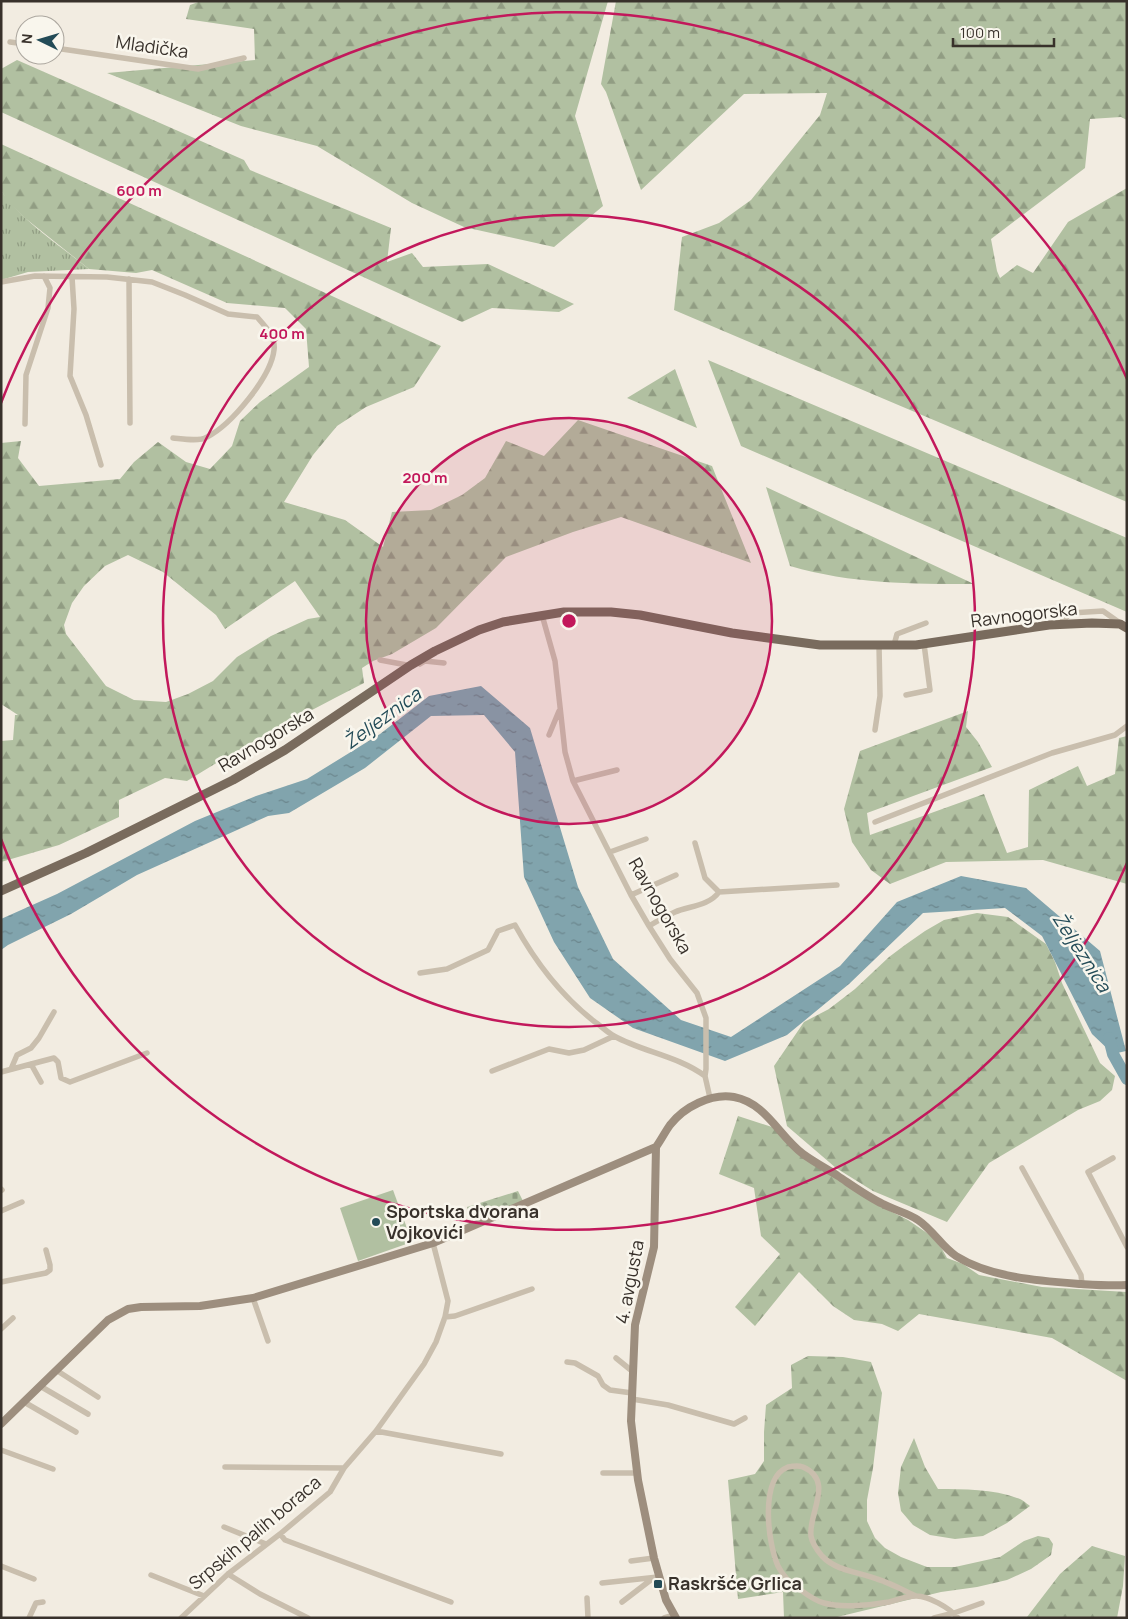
<svg xmlns="http://www.w3.org/2000/svg" width="1128" height="1619" font-family="Manrope,sans-serif">
<style>
.grass{fill:url(#grass-tufts)}
.forest{fill:url(#forest-firs);fill-rule:evenodd}
.cemetery{fill:url(#cemetery-stones)}
.pitch{fill:#b1c0a1}
.water{fill:url(#water-ripples)}
.lines{fill:none;stroke-linecap:round;stroke-linejoin:round}
.river{stroke:#81a4ad;stroke-width:12}
.street{stroke:#c9bead;stroke-width:5.5}
.secondary{stroke:#9d8e7e;stroke-width:8}
.primary{stroke:#796b5d;stroke-width:9}
.ring{fill:none;stroke:#c2185b;stroke-width:2.5}
.poi-dot{fill:#234b57;stroke:#f9f6ed;stroke-width:2}
.labels{text-anchor:middle;stroke-width:5;stroke-linejoin:round;paint-order:stroke}
.street-label{font-size:18px;fill:#38312b;stroke:#f9f6ed}
.poi-label{font-size:18px;font-weight:bold;fill:#38312b;stroke:#f9f6ed;text-anchor:start}
.water-label{font-size:19px;font-style:italic;fill:#234b57;stroke:#f9f6ed}
.centre{fill:#c2185b;stroke:#f9f6ed;stroke-width:2.5}
.ring-label{font-size:15px;text-anchor:middle;font-weight:bold;fill:#c2185b;stroke:#f9f6ed;stroke-width:5;stroke-linejoin:round;paint-order:stroke}
</style>
<defs>
<pattern id="grass-tufts" width="24" height="20" patternUnits="userSpaceOnUse" patternTransform="scale(1.25)"><rect width="24" height="20" fill="#b1c0a1"/><path d="M3 7l-1-3M5 7V3M7 7l1-3M15 17l-1-3M17 17v-4M19 17l1-3" fill="none" stroke="#919d83"/></pattern>
<pattern id="forest-firs" width="22" height="20" patternUnits="userSpaceOnUse" patternTransform="scale(1.25)"><rect width="22" height="20" fill="#b1c0a1"/><path d="M5 1l3.5 6h-7zM16 11l3.5 6h-7z" fill="#919d83"/></pattern>
<pattern id="cemetery-stones" width="16" height="16" patternUnits="userSpaceOnUse" patternTransform="scale(1.25)"><rect width="16" height="16" fill="#b1c0a1"/><path d="M2 7V4a2 2 0 0 1 4 0v3zM10 15v-3a2 2 0 0 1 4 0v3z" fill="#919d83"/></pattern>
<pattern id="water-ripples" width="26" height="14" patternUnits="userSpaceOnUse" patternTransform="scale(1.25)"><rect width="26" height="14" fill="#81a4ad"/><path d="M2 4q2-2 4 0t4 0M15 11q2-2 4 0t4 0" fill="none" stroke="#6b868d"/></pattern>
</defs>
<rect width="100%" height="100%" fill="#f2ece1"/>
<!-- grass -->
<path class="grass" d="M1,190c18,29 61,57 88,79l-61,3 -27,8z"/>
<!-- forest -->
<path class="forest" d="M201,1h407l-33,115 28,90 -49,41 -90,-20 -52,-24 -95,-57 -76,-20 -134,-53 148,-13 -1,-31 -68,-10 4,-14z
M616,1h511v119l-6,-3 -31,2 -5,49 -94,71 6,32 3,7 17,-13 16,8 35,-51 59,-34v314l-453,-192 8,-73 37,-14 32,-23 69,-85 7,-22 -83,1 -103,96 -35,-98 -5,-8z
M17,60l227,100 6,10 141,58 -4,34 25,-9 11,14 65,-3 86,40 -15,8 -67,-4 -30,14 -461,-210v-43z
M1,144l440,202 -27,41 -48,20 -29,19 -24,29 -29,47 61,18 38,27 9,-35 39,-2 31,-15 23,-17 21,-37 38,15 34,-36 134,46 39,97 -130,-46 -48,15 -67,25 -70,71 -44,26 -19,7 -11,7 2,15c-60,31 -120,62 -177,98l-22,-3 -46,22v17l-60,28 -58,17v-121l12,-1 2,-25h3l-17,-11v-261l20,-2 -3,17 21,28 81,-7 14,-17 24,-20 28,20 24,7 22,-23 8,-25 20,-19 49,-35 -3,-38 -21,-21 -58,-5 -75,-33 -16,3 -47,-4 -64,-51 -17,-16 -7,-12zM128,555l35,17 53,43 9,14 70,-48 25,36 -12,2 -37,17 -34,21 -24,24 -25,13 -22,8 -32,-2 -28,-14 -40,-52 -2,-9 8,-22 12,-17 21,-20z
M708,360l419,178v74l-386,-166z
M675,369l22,59 -70,-30z
M766,487l208,97c-64,0 -122,0 -184,-18z
M968,711l-2,16 12,15 14,25 -125,46 3,22 114,-41 23,59 21,-6 1,-57 49,-24 9,20 28,-12 4,-36 8,-2v148l-84,-24 -97,2 -56,22 -19,-14 -19,-28 -8,-33 16,-58z
M977,913l31,4 38,27 9,18 7,21 38,80 15,13 -3,14 -12,11 -22,9 -89,53 -42,59 -74,-31 -37,-23 -49,-42 -13,-60 30,-44 25,-13 26,-20 34,-32 16,-12 20,-14 19,-11z
M738,1116l34,11 31,31 81,50 24,12 22,15 12,14 5,9 16,6 16,11 63,12 85,5v89l-75,-43 -133,-24 -21,17 -16,-7 -28,-4 -21,-14 -34,-34 -44,54 -20,-19 45,-53 -19,-18 -7,-48 -35,-14z
M808,1356l35,1 28,5 11,31 -9,75 -6,32v21l8,17 10,10 16,9 26,10h28l45,-10 24,-16 14,-5 11,2 4,6 -2,11 -20,14 -24,11 -30,7 -36,5 -108,26h-49l-1,-26 -45,7 -10,-119 27,-6 9,-13v-29l2,-27 26,-17 -1,-23z
M914,1438l11,29 13,22c26,0 55,0 79,9 5,1 9,5 13,8l-23,17 -24,13 -28,3 -25,-4 -17,-10 -12,-14 -3,-18 3,-26z
M1092,1546l33,10 -2,30 -6,32h-96l6,-1 33,-43z"/>
<!-- cemetery -->
<path class="cemetery" d="M518,1191l5,10 -51,20 -5,-14z"/>
<!-- pitch -->
<path class="pitch" d="M393,1190l19,52 -54,19 -18,-53z"/>
<!-- water -->
<path class="water" d="M481,686l49,42 48,159 35,72 68,61 50,17 109,-71 57,-64 64,-26 65,12 74,63 26,100 -13,3 -21,-20 -50,-98 -37,-28 -82,5 -74,71 -62,51 -62,26 -92,-33 -43,-30 -36,-56 -30,-65 -9,-125 -31,-37 -53,1 -66,52 -76,45 -21,3 -131,59 -66,39 -63,31 -7,5v-31l56,-25 138,-73 61,-25 51,-17 73,-45 49,-38z"/>
<g class="lines">
<!-- river -->
<path class="river" d="M1109,1038l4,16 14,25"/>
<!-- street -->
<path class="street" d="M10,42l15,2
M55,48l143,21 46,-11
M72,277l2,32 -4,67 16,39 15,50
M129,279l1,144
M1,282l34,-6 72,1 45,5 33,13 43,19 29,3c8,9 19,20 17,33 -3,27 -43,75 -67,87 -8,5 -24,2 -34,1
M25,424l1,-49 22,-67 2,-20 -6,-12
M542,615l13,46 10,91 8,29 58,114 18,31 21,33 27,34 9,25v51l-1,7 5,22
M1058,625l13,-12 32,-2 17,12
M894,645l3,-11 29,-11
M380,660l32,6
M420,664l5,-3 19,2
M906,695l24,-5 -6,-46
M875,730l5,-34 -1,-51
M549,735l10,-24
M573,781l44,-11
M875,822l177,-69 63,-18 12,-9
M695,843l10,35 14,14
M610,852l36,-13
M631,895l45,-20
M649,926c8,-5 17,-10 26,-14 14,-6 34,-6 44,-20l118,-7
M420,973l27,-4 41,-19 10,-19 17,-6c21,38 45,70 80,97 6,4 12,10 19,14 29,16 64,20 91,40
M31,1064l10,18
M11,1069l6,-14 14,-7 8,-10 15,-26
M492,1071l57,-22 20,4 15,-3 30,-14
M1,1072l53,-14 4,4 3,16 9,4 77,-29
M1113,1158l-25,14 39,75
M1022,1168l59,107 1,9
M1,1189l1,1
M1,1211l21,-9
M1,1282l45,-9 4,-3v-5l-4,-15
M253,1298l15,43
M445,1317l10,-1 77,-27
M1,1329l12,-11
M616,1358l16,13
M567,1362l8,1 23,13 5,9 7,5 22,3
M56,1370l42,27
M40,1386l48,28
M632,1399l36,6 66,19 11,-6
M24,1402l52,30
M376,1431l125,23
M1,1450l52,19
M225,1467l119,1
M603,1473h34
M224,1527l42,17
M280,1534l5,6 166,62
M631,1561l23,-3
M1,1566l33,13
M228,1574l32,20 48,24
M151,1575l53,21
M602,1583l56,-6
M916,1596c-13,-6 -26,-13 -39,-17 -18,-7 -41,-8 -55,-23 -5,-6 -10,-13 -11,-20 -3,-23 24,-55 -8,-69 -5,-2 -10,-1 -15,0 -29,11 -20,77 -10,99 4,8 12,17 20,22 8,6 17,13 26,15 17,5 48,2 65,-1 8,-2 17,-6 26,-6 12,-1 35,12 43,22
M587,1598l1,20
M622,1602l30,-23
M29,1618l7,-15 7,-1
M181,1618l47,-44 52,-40 50,-42 14,-24 32,-37 48,-67 12,-22 9,-25 3,-16 -15,-58
M664,1618l10,-3
M934,1618l20,-5 28,-10"/>
<!-- secondary -->
<path class="secondary" d="M656,1147l-2,100 -19,78 -4,96 7,59 16,78 12,42 10,18
M1,1424l107,-104 20,-11 13,-2 59,-1 53,-8 180,-55 223,-96c5,-7 9,-15 14,-22 14,-18 41,-32 64,-28 32,6 45,39 69,57 11,8 24,15 35,22 15,10 30,21 45,28 11,6 25,9 35,16 15,10 24,27 38,36 35,22 85,25 125,28 16,1 30,2 46,1"/>
<!-- primary -->
<path class="primary" d="M1,891l85,-38 147,-73 52,-30 126,-85 24,-14 44,-21 24,-8 61,-10h47l29,3 92,18 88,12h96l133,-20 43,-2 28,1 7,4"/>
</g>
<!-- distance rings -->
<circle cx="569" cy="621" r="203" fill="#c2185b" fill-opacity=".12"/>
<g class="ring">
<circle cx="569" cy="621" r="203"/>
<circle cx="569" cy="621" r="406"/>
<path d="M1127 863A608 608 0 0 1 1 839M1 403A608 608 0 0 1 1127 379"/>
</g>
<!-- markers -->
<g class="poi-dot">
<circle cx="376" cy="1222" r="5"/>
<rect x="653" y="1579" width="10" height="10" rx="2.5"/>
</g>
<g class="labels">
<!-- street labels -->
<g class="street-label">
<text transform="translate(152 47) rotate(8)" y="6">Mladička</text>
<text transform="translate(1024 615) rotate(-7)" y="6">Ravnogorska</text>
<text transform="translate(266 740) rotate(-31)" y="6">Ravnogorska</text>
<text transform="translate(660 906) rotate(60)" y="6">Ravnogorska</text>
<text transform="translate(630 1282) rotate(-79)" y="6">4. avgusta</text>
<text transform="translate(255 1533) rotate(-40)" y="6">Srpskih palih boraca</text>
</g>
<!-- poi labels -->
<g class="poi-label">
<text x="386" y="1218">Sportska dvorana<tspan x="386" dy="21">Vojkovići</tspan></text>
<text x="668" y="1590">Raskršće Grlica</text>
</g>
<!-- water labels -->
<g class="water-label">
<text transform="translate(382 718) rotate(-36)" y="7">Željeznica</text>
<text transform="translate(1082 952) rotate(57)" y="7">Željeznica</text>
</g>
</g>
<circle cx="569" cy="621" r="8" class="centre"/>
<g class="ring-label">
<text x="139" y="196">600 m</text>
<text x="282" y="339">400 m</text>
<text x="425" y="483">200 m</text>
</g>
<!-- border -->
<rect width="1128" height="1619" fill="none" stroke="#38312b" stroke-width="5"/>
<!-- north arrow -->
<g transform="translate(40 40) rotate(275)"><circle r="24" fill="#f9f6ed" stroke="#aca79f"/>
<path d="M0-4L9 19L0 12L-9 19Z" fill="#234b57"/>
<text y="-8" font-size="14" font-weight="bold" text-anchor="middle" fill="#38312b">N</text>
</g>
<!-- scale -->
<path d="M953 38v8h101v-8" fill="none" stroke="#38312b" stroke-width="2.5"/>
<text x="960" y="38" font-size="15" fill="#38312b" stroke="#f9f6ed" stroke-width="4" paint-order="stroke">100 m</text>
</svg>
